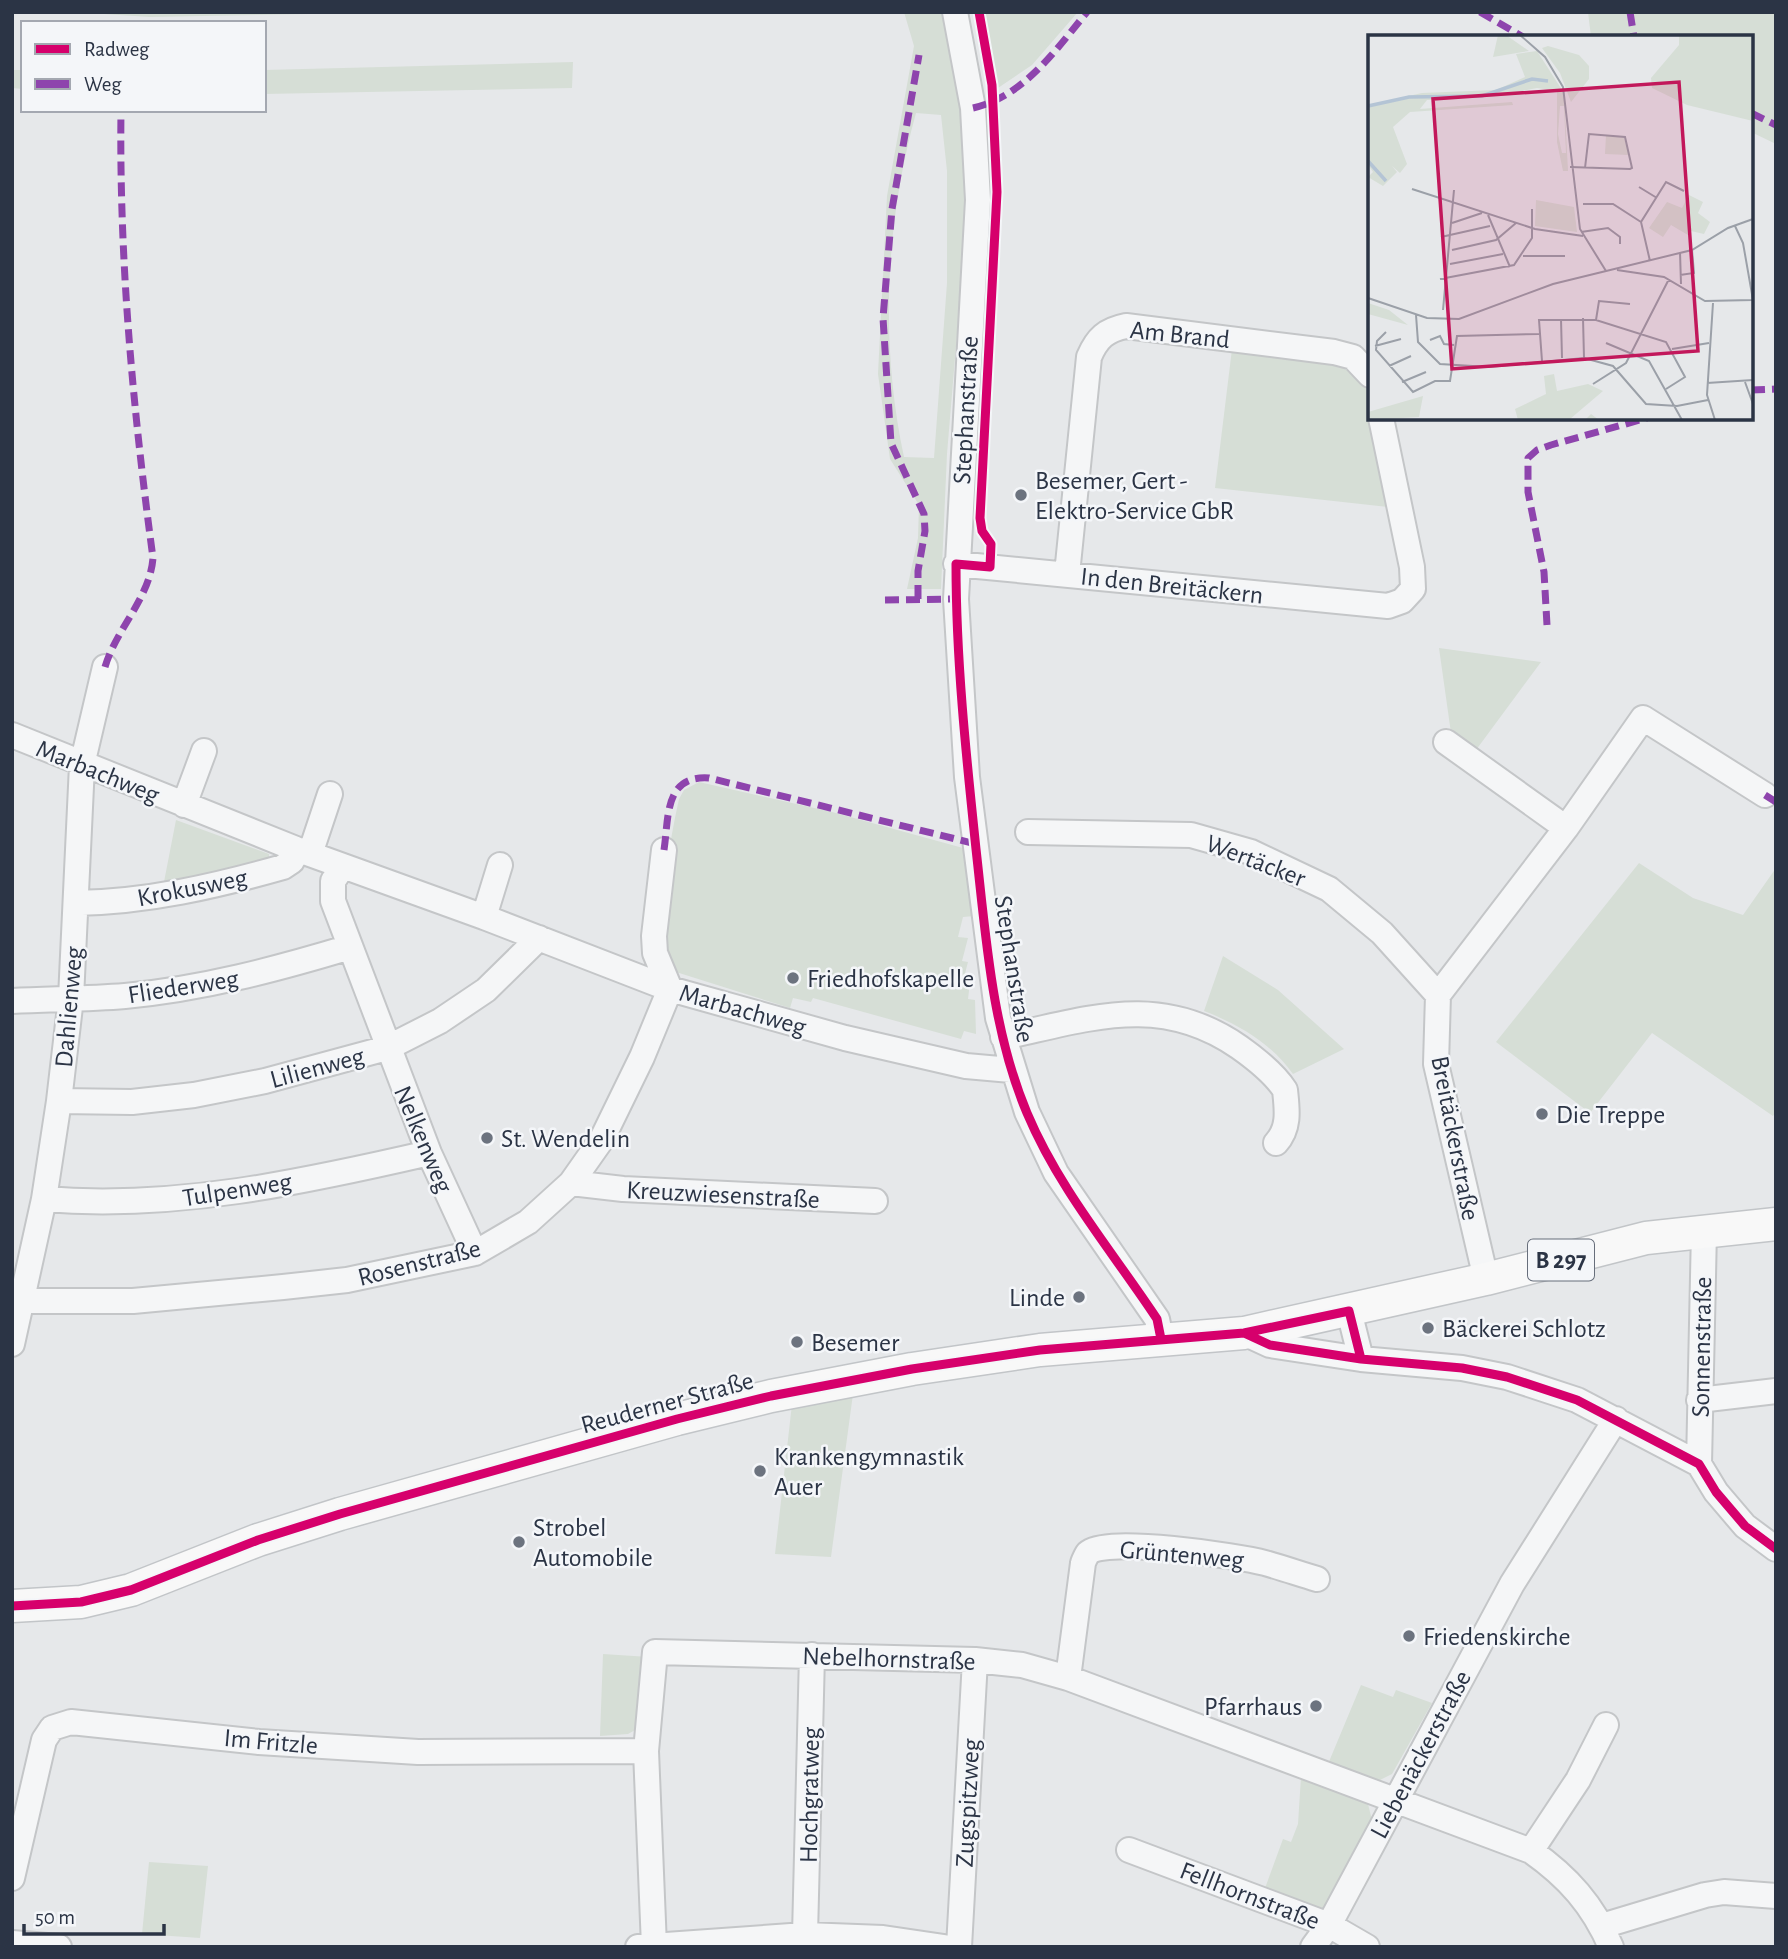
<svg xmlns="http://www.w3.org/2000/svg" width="1788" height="1959" font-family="'Alegreya Sans',sans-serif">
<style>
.green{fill:#d6ded6;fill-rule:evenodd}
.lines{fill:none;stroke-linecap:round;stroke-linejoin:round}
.minor-casing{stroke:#c4c6c8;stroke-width:28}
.major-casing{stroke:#c2c5c8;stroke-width:35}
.minor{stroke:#f5f6f7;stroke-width:24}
.major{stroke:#f8f8f8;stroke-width:32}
.quiet{stroke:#8e44ad;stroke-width:7;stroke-dasharray:14 7;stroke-linecap:butt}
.cycleway-casing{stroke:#f4f6f9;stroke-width:13}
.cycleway{stroke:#d6006c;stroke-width:9}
.poi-dot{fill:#6c737f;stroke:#f4f6f9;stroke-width:2.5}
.labels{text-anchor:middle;stroke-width:5;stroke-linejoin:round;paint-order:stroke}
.shield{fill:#f4f6f9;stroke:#676e7b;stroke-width:2}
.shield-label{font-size:24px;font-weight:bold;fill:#2b3445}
.street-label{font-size:26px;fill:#2b3445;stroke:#f4f6f9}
.poi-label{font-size:26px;fill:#2b3445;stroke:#f4f6f9;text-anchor:start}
.inset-river{fill:none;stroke:#b4c4d5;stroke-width:3.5}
.inset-road{fill:none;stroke:#9ba0a8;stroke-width:2}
.view{fill:#c2185b;fill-opacity:0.15;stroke:#c2185b;stroke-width:3.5}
.inset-edge{fill:none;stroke:#2b3445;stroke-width:3.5}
</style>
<rect width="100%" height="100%" fill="#e6e8ea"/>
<!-- green -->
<path class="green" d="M73,12h343l-266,5z
M904,12h43l14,82 6,73 -2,71 -18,216 -6,135h-34l11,-51 1,-33 -29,-46 -12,-85 9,-178 27,-150zM916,113l25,2 6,56v112l-13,175 -30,-1c-24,-113 -19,-233 12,-344z
M982,12h96l-46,53 -37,25z
M1588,12h188v132l-25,-12v-95h-160z
M573,62l-1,26 -308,6v-24z
M12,70h11v19l-11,-1z
M1232,349l97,11 30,17 8,13 3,28 18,89 -173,-19z
M1439,648l102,14 -65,88 -25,-17z
M699,782l133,30 131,36 5,6 6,62 -11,1 -5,20 10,1 -6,23 6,1 -5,19 7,1 -2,17 7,1 1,34 -12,-3 -3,8 -148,-41 -2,4 -18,-4 -3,10 -114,-36c-27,-26 -5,-137 3,-173l5,-9z
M176,820l93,34v10l-106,23z
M1639,863l54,35 50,17 33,-47v244l-3,4 -121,-83 -62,80 -94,-71z
M1223,956l55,34 66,59 -51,25c-21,-30 -55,-50 -89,-63z
M853,1394l-22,163 -56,-3 17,-150z
M603,1654l46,3 -12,72 -9,5 -28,2z
M1361,1685l32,12 3,-7 36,13 -40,71 -12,6 -52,-16z
M1301,1777l67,27 5,20 -44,80 -8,5 -57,-18 19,-52 8,3 7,-18z
M149,1862l59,4 -8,72 -58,-4z"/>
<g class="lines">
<defs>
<path id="minor" d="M955,12l18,96 5,92 -22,399 11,178 31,241 29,94 29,61 101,146 4,20
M956,564l432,42 14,-5 11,-12 -1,-22 -31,-149
M1067,574l22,-217c8,-19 17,-27 37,-31l208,26 19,5 17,18
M12,735l284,114 188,68 186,72 175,49 121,28 45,4
M1446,742l120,86
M184,805l20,-54
M1028,832l163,3 60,17 78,37 53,44 56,62
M310,854l20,-60
M343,866l-10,15v20l96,252 46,100
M76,903c71,-1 140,-17 207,-36l9,-6 4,-12
M484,917l16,-52
M12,1001c38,-2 76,-2 113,-5 77,-7 152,-27 225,-49
M1003,1037c86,-18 157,-45 236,10 17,12 35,26 46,43 2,19 5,38 -9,53
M59,1101l73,1 62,-7 71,-14 122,-33 53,-27 46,-31 53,-52
M571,1183l52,6 252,12
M44,1199c130,11 259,-17 385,-46
M1486,1279l-50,-215 2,-69 128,-167 77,-110 122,77
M12,1301h121l150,-14 64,-7 128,-27 53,-31 43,-39 31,-44 40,-82 28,-68 -15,-36 -1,-17 10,-86
M1349,1311l12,48
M1244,1333l26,12 91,14 101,9 45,9 70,23 122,64 17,28 29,34 31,23
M12,1344l32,-145 15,-98 12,-103 11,-233 23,-98
M1699,1400l77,-9
M1699,1464l5,-234
M1068,1678l15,-115c0,-1 4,-9 5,-10 17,-17 151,3 177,10 18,5 35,11 52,16
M1129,1850l200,75 38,22
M1531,1851l47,-71 28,-55
M12,1878l32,-138 8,-12 19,-6 188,20 159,10 228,-1
M1602,1926l103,-31 19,-3 52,4
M805,1935l7,-280
M12,1943l47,4
M654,1946l-8,-195 9,-99 320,8 47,5 46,13 463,173c37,26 62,54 80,96
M638,1947l167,-12 78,3 61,9
M959,1947l16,-287
M1313,1947l16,-22 183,-341 104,-165"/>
<path id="major" d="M12,1606l69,-4 50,-12 127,-50 82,-26 337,-95 94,-23 141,-27 128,-19 204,-17 242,-54 160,-41 130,-14"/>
</defs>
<!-- minor casing -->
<use href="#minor" class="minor-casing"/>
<!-- major casing -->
<use href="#major" class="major-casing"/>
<!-- minor -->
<use href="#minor" class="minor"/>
<!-- major -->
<use href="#major" class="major"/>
<!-- quiet -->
<path class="quiet" d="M1480,12l43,25
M1630,12l4,25
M973,108c50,-11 83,-58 114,-96
M1751,113l25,12
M1751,390l25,-1
M918,599v-28l7,-40 -1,-17 -33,-71 -8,-125 9,-109 27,-154
M885,600l71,-1
M1547,625l-3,-53 -16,-80v-34l9,-8 14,-5 96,-27
M105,667c11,-38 45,-69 48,-109 -20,-148 -34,-299 -32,-448
M1765,795l11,7
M664,850c5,-33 0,-75 45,-72l267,66"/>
<defs>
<path id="cycleway" d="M979,12l13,73 5,107 -17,326 2,13 9,13 -1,23 -34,-3c0,95 10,190 20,285 10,89 16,181 51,264 32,76 85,138 130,206l4,20
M1244,1333l26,12 91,14 101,9 45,9 70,23 122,64 17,28 29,34 31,23
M12,1606l69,-4 50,-12 127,-50 82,-26 337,-95 94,-23 141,-27 128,-19 204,-17 105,-22 12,48"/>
</defs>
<!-- cycleway casing -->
<use href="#cycleway" class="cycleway-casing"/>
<!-- cycleway -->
<use href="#cycleway" class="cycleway"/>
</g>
<!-- markers -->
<g class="poi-dot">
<circle cx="1021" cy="495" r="7"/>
<circle cx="793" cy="978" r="7"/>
<circle cx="1542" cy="1114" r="7"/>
<circle cx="487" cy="1138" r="7"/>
<circle cx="1079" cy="1297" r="7"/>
<circle cx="1428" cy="1328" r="7"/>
<circle cx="797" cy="1342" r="7"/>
<circle cx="760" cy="1471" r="7"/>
<circle cx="519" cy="1542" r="7"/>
<circle cx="1409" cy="1636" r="7"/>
<circle cx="1316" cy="1706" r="7"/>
</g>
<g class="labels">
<!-- shield labels -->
<rect class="shield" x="1528" y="1239.5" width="66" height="41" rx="5"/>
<g class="shield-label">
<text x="1561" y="1268">B 297</text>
</g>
<!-- street labels -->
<g class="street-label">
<text transform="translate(1180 334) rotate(6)" y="9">Am Brand</text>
<text transform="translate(965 410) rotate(-87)" y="9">Stephanstraße</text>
<text transform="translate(1172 585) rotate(6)" y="9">In den Breitäckern</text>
<text transform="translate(98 771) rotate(22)" y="9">Marbachweg</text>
<text transform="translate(1256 860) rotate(21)" y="9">Wertäcker</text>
<text transform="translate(192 887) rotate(-11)" y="9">Krokusweg</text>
<text transform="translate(1015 969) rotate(81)" y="9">Stephanstraße</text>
<text transform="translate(183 986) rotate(-9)" y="9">Fliederweg</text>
<text transform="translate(68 1007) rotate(-85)" y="9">Dahlienweg</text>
<text transform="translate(743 1009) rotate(16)" y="9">Marbachweg</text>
<text transform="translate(317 1067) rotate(-15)" y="9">Lilienweg</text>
<text transform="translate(1456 1138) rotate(79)" y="9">Breitäckerstraße</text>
<text transform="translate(424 1139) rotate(67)" y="9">Nelkenweg</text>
<text transform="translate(237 1189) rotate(-9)" y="9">Tulpenweg</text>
<text transform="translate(723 1194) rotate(3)" y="9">Kreuzwiesenstraße</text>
<text transform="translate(419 1262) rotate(-14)" y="9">Rosenstraße</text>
<text transform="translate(1701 1347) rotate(-89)" y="9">Sonnenstraße</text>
<text transform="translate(667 1402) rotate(-15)" y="9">Reuderner Straße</text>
<text transform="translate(1182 1554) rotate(5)" y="9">Grüntenweg</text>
<text transform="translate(889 1658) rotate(2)" y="9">Nebelhornstraße</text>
<text transform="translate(271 1741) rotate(5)" y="9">Im Fritzle</text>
<text transform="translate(1420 1754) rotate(-62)" y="9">Liebenäckerstraße</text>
<text transform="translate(809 1795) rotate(-89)" y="9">Hochgratweg</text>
<text transform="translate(967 1803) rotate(-87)" y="9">Zugspitzweg</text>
<text transform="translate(1250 1895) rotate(21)" y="9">Fellhornstraße</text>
</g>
<!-- poi labels -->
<g class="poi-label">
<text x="1035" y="489">Besemer, Gert -<tspan x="1035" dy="30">Elektro-Service GbR</tspan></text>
<text x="807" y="987">Friedhofskapelle</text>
<text x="1556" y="1123">Die Treppe</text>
<text x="501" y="1147">St. Wendelin</text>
<text x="1065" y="1306" text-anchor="end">Linde</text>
<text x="1442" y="1337">Bäckerei Schlotz</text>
<text x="811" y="1351">Besemer</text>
<text x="774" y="1465">Krankengymnastik<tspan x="774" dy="30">Auer</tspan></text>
<text x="533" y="1536">Strobel<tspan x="533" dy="30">Automobile</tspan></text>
<text x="1423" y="1645">Friedenskirche</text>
<text x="1302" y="1715" text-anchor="end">Pfarrhaus</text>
</g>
</g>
<!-- overview -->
<g transform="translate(1368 35)">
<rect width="385" height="385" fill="#e6e8ea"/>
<path d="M130,0h8l23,16 -36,6zM311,0h74v86l-66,-16 -35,-17 -1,-10 28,-33zM180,11l31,9 10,11v13l-18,23 -11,-29 -18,-25zM169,16l27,42 4,78h-5l-6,-29v-51l-20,-3 -40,8 -70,4 -7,9 92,-7 1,3 -103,7 -17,15 14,37 -7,9 -8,-7 5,6 -14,14 -15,-9 5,-5 -5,-7v-60l54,-12 74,-3 29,-13 -9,-23zM192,71h4l2,47h-4l-4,-19zM238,100l18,3 5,17 -24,-1zM321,160l14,7 -5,11 12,9 -6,12 -13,-3 -3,4 -17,-10 -8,12 -14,-9 18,-26 15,6zM168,165l38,7 3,25 -42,-6zM0,268l21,7 19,15 -40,-11zM186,339l3,17 31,-7 15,7 -33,28h16l5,-5 8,6h-81l-3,-11 31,-15 -2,-18zM55,361l-4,21 -51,3v-8z" fill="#d6ded6" fill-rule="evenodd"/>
<path class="inset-river" d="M0,71l41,-9 73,-1 50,-17 16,2M0,126l18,20"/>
<path class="inset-road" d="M152,0l25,22 18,30 17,142 26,42M202,132l60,2 2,-1 -7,-31 -36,-3 -4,34M271,152l18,11M44,154l123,40 48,7M215,169h30l28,18M120,180l22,52M84,188l30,-10M367,191l8,17 10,57M213,197l27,-4 12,9v7M73,202l49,-11M84,215l44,-10 20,-17M312,217l1,32M155,221h42M282,226l-9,-39 25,-40 18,9M82,229l53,-10M249,235l47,7 41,24 48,-1M312,240l14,-2 -2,-23M72,244l74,-14 18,-27v-29M0,263l59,20 32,1 94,-35 139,-34 36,-22 25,-9M345,268l-6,92 8,25M75,275l11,-120M48,280l2,27 22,22 49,3 95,-9 29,8 33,38 31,2 31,-6M215,283l1,40M193,284l1,39M228,285l3,-19 31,3M18,297l-9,9 -1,9 37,42 22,-11h15l7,-45 82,-2M62,305l10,-4 4,8 10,1M238,308l43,18 33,59M7,311l26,-7M304,314l37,-6M174,326l-3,-41h57l70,22 19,35 -19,12M21,331l22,-10M34,347l24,-10M377,347l8,22M339,348l46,-3M225,349l33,-21 43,-84"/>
<path class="view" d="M311,47l19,269 -246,18 -19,-270z"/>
<rect width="385" height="385" class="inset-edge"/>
</g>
<!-- border -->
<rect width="1788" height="1959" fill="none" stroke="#2b3445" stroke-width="28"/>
<!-- legend -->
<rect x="21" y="21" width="245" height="91" fill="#f4f6f9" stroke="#a4a8b1" stroke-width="2"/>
<rect x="35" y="44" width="35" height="10" fill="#d6006c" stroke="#a4a8b1" stroke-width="2"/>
<text x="84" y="56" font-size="21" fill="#2b3445">Radweg</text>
<rect x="35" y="79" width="35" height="10" fill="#8e44ad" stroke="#a4a8b1" stroke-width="2"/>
<text x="84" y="91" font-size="21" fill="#2b3445">Weg</text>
<!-- scale -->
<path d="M24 1924v10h140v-10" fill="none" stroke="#2b3445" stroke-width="3.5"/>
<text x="35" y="1924" font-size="21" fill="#2b3445" stroke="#f4f6f9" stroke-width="5" paint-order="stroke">50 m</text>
</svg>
